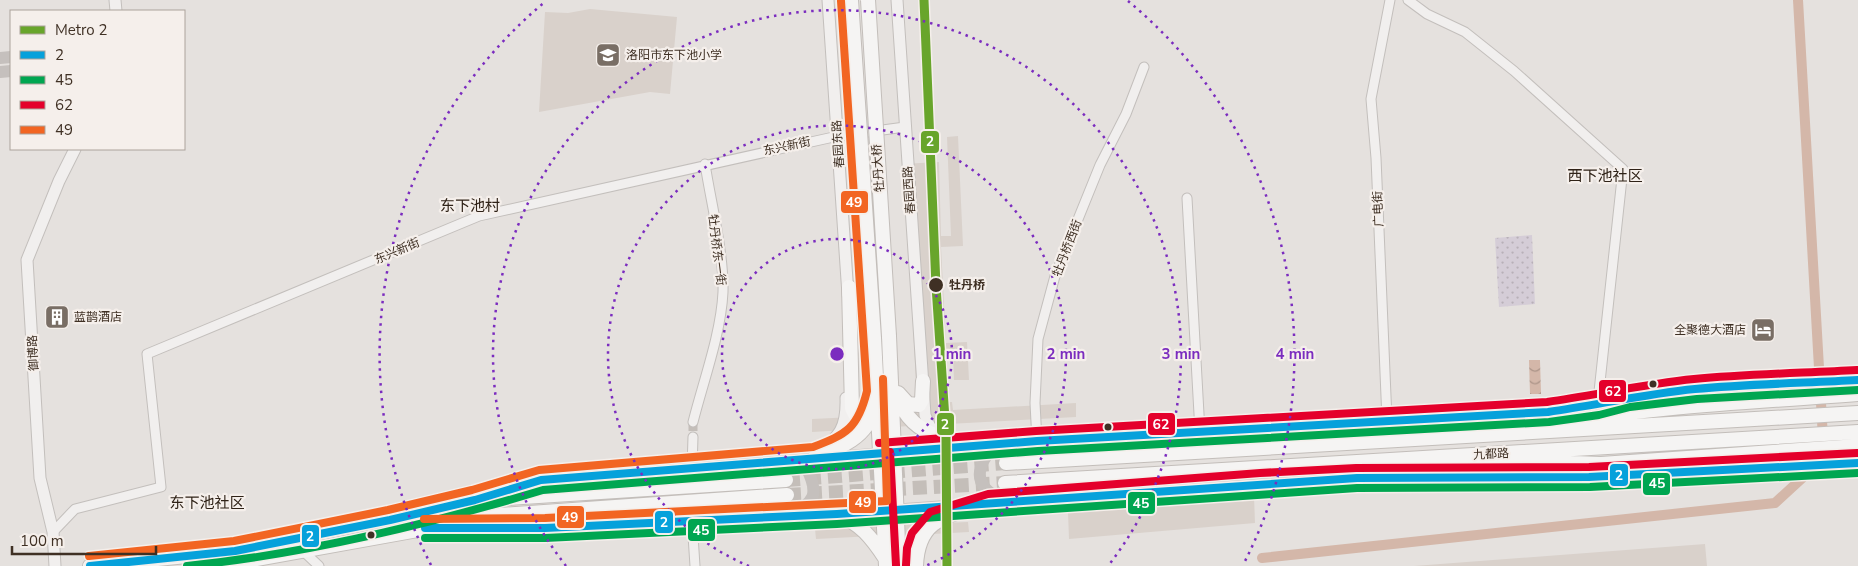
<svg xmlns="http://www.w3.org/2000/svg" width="1858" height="566" font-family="'Nunito Sans','Noto Sans SC',sans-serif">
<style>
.built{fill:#d9d1cb}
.green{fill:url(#green-dots)}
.water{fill:url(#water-waves)}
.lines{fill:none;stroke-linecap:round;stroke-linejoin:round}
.canal{stroke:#d4b7a9;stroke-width:10}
.minor-tunnel{stroke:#c4beb9;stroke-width:9;stroke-dasharray:9 4.5;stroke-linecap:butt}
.primary-tunnel{stroke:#c4beb9;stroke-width:14;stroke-dasharray:14 7;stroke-linecap:butt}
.minor-casing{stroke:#c3bfbc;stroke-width:11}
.tertiary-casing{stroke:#c3bfbc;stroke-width:13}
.primary-casing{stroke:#c3beba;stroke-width:16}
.minor{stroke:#f1efee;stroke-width:9}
.tertiary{stroke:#f1efee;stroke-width:11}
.secondary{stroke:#c5c0bd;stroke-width:12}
.primary{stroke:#f5f4f3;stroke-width:14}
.primary-bridge-casing{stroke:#c3beba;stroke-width:16;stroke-linecap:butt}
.primary-bridge{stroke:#f5f4f3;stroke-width:14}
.bus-1-casing{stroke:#f5efeb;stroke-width:11}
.bus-2-casing{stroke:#f5efeb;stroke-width:11}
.bus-3-casing{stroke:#f5efeb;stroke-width:11}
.bus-4-casing{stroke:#f5efeb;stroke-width:11}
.bus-1{stroke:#06a1db;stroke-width:8}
.bus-2{stroke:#00a651;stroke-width:8}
.bus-3{stroke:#e4002b;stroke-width:8}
.bus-4{stroke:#f26522;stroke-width:8}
.metro-1-casing{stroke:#f5efeb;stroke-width:12}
.metro-1{stroke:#68a52b;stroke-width:9}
.ring{fill:none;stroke:#7b2cbf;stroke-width:2.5;stroke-dasharray:2.5 5}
.stop-dot{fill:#3f3024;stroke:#f5efeb;stroke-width:2}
.labels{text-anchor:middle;stroke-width:4.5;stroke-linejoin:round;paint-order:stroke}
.poi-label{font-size:12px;fill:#3f3024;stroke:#f5efeb;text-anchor:start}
.street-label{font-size:12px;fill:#3f3024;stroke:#f5efeb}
.stop-label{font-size:12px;font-weight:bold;fill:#3f3024;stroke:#f5efeb;text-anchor:start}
.quarter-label{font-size:15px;fill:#2f2217;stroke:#f5efeb}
.centre{fill:#7b2cbf;stroke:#f5efeb;stroke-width:2.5}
.ring-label{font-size:15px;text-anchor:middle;font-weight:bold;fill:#7b2cbf;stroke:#f5efeb;stroke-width:4.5;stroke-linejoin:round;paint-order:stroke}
.line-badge{stroke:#f5efeb;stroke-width:2}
.badge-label{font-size:14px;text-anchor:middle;font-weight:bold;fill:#fff}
</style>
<defs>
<pattern id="green-dots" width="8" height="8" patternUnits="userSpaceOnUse" patternTransform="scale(1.25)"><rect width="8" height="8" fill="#d5cdd7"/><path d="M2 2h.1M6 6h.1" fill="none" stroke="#b8b0b8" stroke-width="1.8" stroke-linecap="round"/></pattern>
<pattern id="water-waves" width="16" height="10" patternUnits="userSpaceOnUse" patternTransform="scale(1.25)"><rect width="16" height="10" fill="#d4b7a9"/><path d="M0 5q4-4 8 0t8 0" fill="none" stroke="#ad9589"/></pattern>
</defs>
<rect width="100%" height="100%" fill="#e5e1de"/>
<!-- built -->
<path class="built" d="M590,9l87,8 -7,77 -20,-2 -111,20 6,-100 23,1z
M958,136l5,110 -22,1 5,96 21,-1 2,38h-15l-1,-25h-6l2,47h3l1,8 123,-7v14l-184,10 5,98 71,-3 1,10 -55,3 -1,8 -20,1 -1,-9 -76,4 -1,-10 70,-3 -5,-98 -68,4v-13l104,-5 -1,-9 2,-1 -11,-219h-3l-1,-21 37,-2 2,74h10l-4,-99z
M1254,496l1,27 -186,16 -1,-27z
M1705,544l2,22h-293z"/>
<!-- green -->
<path class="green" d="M1532,235l3,69 -36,3 -4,-69z"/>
<!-- water -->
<path class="water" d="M1529,360h11l1,34h-11z"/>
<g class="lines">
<!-- canal -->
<path class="canal" d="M1262,558l513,-55 37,-34 11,-31 -25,-438"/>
<!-- minor-tunnel -->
<path class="minor-tunnel" d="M693,422v15"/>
<!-- primary-tunnel -->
<path class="primary-tunnel" d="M786,480l220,-17
M787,495l218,-12"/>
<defs>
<path id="minor" d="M1408,0l19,14 38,18 49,39 109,98 -26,241
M1187,198l13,234
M1387,420l-11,-262 -5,-59 19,-99
M693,422c10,-40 28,-88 30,-130 1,-39 -12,-89 -18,-128
M1037,441l-2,-38 3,-64 17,-63 45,-111 26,-51 18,-47
M692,468l1,-31
M692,520l3,46
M53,532l22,-23 86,-22 -14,-133 332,-138 359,-80 67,-9
M302,550l17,16"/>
<path id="tertiary" d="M115,0l1,11
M828,0l20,295
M897,0l28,415 5,12 10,7
M818,454c22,-19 29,-26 28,-56
M55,566l-2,-34 -13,-54 -13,-218 32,-79 16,-32"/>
<path id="primary" d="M849,287l3,121 3,6 10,1 4,-4 7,-16
M889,336l10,230
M874,338l12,228
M898,393l10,11 11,1 3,-5 1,-19
M897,396c19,54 77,45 124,46
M1387,420l73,10
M1548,425c102,-19 206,-23 310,-31
M815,457c25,-9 53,-20 59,-49
M1514,461l87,3 257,-18
M1469,462l120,15
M1006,463l852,-50
M1357,478l50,-13
M1005,483l853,-51
M837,514c23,9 35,24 48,44
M90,566l145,-15 240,-51 311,-20
M218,566l283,-51 286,-20
M916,566c2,-50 33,-50 73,-62"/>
</defs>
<!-- minor casing -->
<use href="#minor" class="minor-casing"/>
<!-- tertiary casing -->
<use href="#tertiary" class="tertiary-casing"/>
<!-- primary casing -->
<use href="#primary" class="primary-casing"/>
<!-- minor -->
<use href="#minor" class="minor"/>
<!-- tertiary -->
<use href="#tertiary" class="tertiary"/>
<!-- secondary -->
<path class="secondary" d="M0,58l11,-1
M0,72l11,-1
M1011,443l537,-31 50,-7 30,-8 68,-8 162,-9
M787,461l20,8c12,25 8,33 -16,45
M1579,477l279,-14
M487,496l54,-16 433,-34
M1006,503c-14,-8 -31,-17 -25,-36 2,-6 3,-10 8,-13 8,-6 18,-7 27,-10
M453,528h92l292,-14 424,-31 96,-5 194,-1"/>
<!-- primary -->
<use href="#primary" class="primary"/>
<defs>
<path id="primary-bridge" d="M851,0l23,338
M868,0l21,336"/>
</defs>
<!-- primary-bridge casing -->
<use href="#primary-bridge" class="primary-bridge-casing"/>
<!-- primary-bridge -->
<use href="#primary-bridge" class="primary-bridge"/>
<defs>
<path id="bus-1" d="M425,528h120l292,-14 520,-36 232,-1 269,-14
M90,566l145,-15 155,-31 85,-20 66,-20 496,-39 511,-29c49,-7 97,-18 147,-23 54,-5 109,-6 163,-9"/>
<path id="bus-2" d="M425,538h120l292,-14 520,-36 233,-1 268,-14
M187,566c118,-12 243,-42 356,-76l495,-39 511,-29 50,-7 31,-8 67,-8 161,-9"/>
<path id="bus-3" d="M879,443l157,-12 511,-29c49,-7 97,-18 147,-23 54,-5 109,-6 163,-9
M890,452l6,113
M906,565l1,-17 5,-15 18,-21 58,-18 272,-21 96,-5 233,-1 268,-14"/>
<path id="bus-4" d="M424,519l121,-1 342,-17 -4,-122
M89,556l145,-15 154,-31 84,-20 67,-20 274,-23c34,-13 45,-19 54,-56l-26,-390"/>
</defs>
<!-- bus-1 casing -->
<use href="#bus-1" class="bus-1-casing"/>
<!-- bus-2 casing -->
<use href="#bus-2" class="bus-2-casing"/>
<!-- bus-3 casing -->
<use href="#bus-3" class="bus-3-casing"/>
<!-- bus-4 casing -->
<use href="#bus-4" class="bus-4-casing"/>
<!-- bus-1 -->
<use href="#bus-1" class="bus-1"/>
<!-- bus-2 -->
<use href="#bus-2" class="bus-2"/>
<!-- bus-3 -->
<use href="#bus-3" class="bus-3"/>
<!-- bus-4 -->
<use href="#bus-4" class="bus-4"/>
<defs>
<path id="metro-1" d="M924,0l12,286 10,148 1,132"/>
</defs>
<!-- metro-1 casing -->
<use href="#metro-1" class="metro-1-casing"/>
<!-- metro-1 -->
<use href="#metro-1" class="metro-1"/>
</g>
<!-- distance rings -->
<g class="ring">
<circle cx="837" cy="354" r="115"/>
<path d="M749 566A229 229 0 1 1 925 566"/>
<path d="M566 566A344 344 0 1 1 1108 566"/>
<path d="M431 565A458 458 0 0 1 546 1M1128 1A458 458 0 0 1 1243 565"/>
</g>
<!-- icons -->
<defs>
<symbol id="school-square" viewBox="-11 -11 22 22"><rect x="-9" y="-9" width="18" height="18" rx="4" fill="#796e65" stroke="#f5efeb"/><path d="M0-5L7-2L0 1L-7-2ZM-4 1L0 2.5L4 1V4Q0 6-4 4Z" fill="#fff"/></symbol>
<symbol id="building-square" viewBox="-11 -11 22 22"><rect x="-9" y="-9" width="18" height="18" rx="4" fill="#796e65" stroke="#f5efeb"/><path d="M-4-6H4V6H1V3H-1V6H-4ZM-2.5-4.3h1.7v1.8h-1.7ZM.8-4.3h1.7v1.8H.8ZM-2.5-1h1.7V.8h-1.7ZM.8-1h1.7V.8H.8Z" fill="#fff"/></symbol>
<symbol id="hotel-square" viewBox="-11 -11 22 22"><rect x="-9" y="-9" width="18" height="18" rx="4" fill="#796e65" stroke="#f5efeb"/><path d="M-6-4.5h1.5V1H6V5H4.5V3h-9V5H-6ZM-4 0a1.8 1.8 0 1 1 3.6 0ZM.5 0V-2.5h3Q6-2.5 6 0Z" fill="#fff"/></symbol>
</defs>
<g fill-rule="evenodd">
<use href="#school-square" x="594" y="41" width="28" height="28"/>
<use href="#building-square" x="43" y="303" width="28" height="28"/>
<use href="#hotel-square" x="1749" y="316" width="28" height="28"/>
</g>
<!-- markers -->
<g class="stop-dot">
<circle cx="936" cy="285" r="8"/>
<circle cx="1653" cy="384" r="4.5"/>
<circle cx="1108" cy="427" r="4.5"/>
<circle cx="371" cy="535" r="4.5"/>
</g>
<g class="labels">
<!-- poi labels -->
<g class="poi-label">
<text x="626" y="59">洛阳市东下池小学</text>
<text x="74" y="321">蓝鹊酒店</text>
<text x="1746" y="334" text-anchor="end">全聚德大酒店</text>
</g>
<!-- street labels -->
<g class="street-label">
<text transform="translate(838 144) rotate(-94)" y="4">春园东路</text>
<text transform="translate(787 146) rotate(-12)" y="4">东兴新街</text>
<text transform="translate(878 168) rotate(-94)" y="4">牡丹大桥</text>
<text transform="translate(909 190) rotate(-94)" y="4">春园西路</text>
<text transform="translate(1378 209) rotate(-92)" y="4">广电街</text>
<text transform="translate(1067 248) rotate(-69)" y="4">牡丹桥西街</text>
<text transform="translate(717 250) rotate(83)" y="4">牡丹桥东一街</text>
<text transform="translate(397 251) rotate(-23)" y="4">东兴新街</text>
<text transform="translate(33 353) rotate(-93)" y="4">御博路</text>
<text transform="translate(1491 454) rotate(-3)" y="4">九都路</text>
</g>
<!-- stop labels -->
<g class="stop-label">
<text x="949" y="289">牡丹桥</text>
</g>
<!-- quarter labels -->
<g class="quarter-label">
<text x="1605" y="181">西下池社区</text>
<text x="470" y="211">东下池村</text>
<text x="207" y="508">东下池社区</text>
</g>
</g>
<circle cx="837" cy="354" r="8" class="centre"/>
<g class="ring-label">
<text x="952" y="359">1 min</text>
<text x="1066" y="359">2 min</text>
<text x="1181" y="359">3 min</text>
<text x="1295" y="359">4 min</text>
</g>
<g class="line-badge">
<rect x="920" y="130" width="20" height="24" rx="5" fill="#68a52b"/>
<rect x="840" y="190" width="29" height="24" rx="5" fill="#f26522"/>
<rect x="1598" y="379" width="29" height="24" rx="5" fill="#e4002b"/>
<rect x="1147" y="412" width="29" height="24" rx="5" fill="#e4002b"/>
<rect x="936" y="412" width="19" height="24" rx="5" fill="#68a52b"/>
<rect x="1609" y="463" width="20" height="24" rx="5" fill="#06a1db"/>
<rect x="1642" y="472" width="29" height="24" rx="5" fill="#00a651"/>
<rect x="848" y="490" width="29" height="24" rx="5" fill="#f26522"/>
<rect x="1127" y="491" width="29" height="24" rx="5" fill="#00a651"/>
<rect x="556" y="505" width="29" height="24" rx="5" fill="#f26522"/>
<rect x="654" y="510" width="20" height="24" rx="5" fill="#06a1db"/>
<rect x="687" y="518" width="29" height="24" rx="5" fill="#00a651"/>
<rect x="301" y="524" width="19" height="24" rx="5" fill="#06a1db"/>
</g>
<g class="badge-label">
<text x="930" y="146">2</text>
<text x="854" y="207">49</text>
<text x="1613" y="396">62</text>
<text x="1161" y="429">62</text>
<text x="945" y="429">2</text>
<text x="1619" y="480">2</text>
<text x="1657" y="488">45</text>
<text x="863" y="507">49</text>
<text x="1141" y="508">45</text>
<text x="570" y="522">49</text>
<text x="664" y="527">2</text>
<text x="701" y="535">45</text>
<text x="310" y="541">2</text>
</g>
<!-- legend -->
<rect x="10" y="10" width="175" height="140" fill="#f5efeb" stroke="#aca39b"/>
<rect x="20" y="26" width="25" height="8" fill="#68a52b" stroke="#aca39b"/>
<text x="55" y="35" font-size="15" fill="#3f3024">Metro 2</text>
<rect x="20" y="51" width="25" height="8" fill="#06a1db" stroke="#aca39b"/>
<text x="55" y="60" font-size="15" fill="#3f3024">2</text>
<rect x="20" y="76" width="25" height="8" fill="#00a651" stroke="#aca39b"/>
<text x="55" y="85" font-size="15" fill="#3f3024">45</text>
<rect x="20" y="101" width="25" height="8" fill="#e4002b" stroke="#aca39b"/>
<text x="55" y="110" font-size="15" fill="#3f3024">62</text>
<rect x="20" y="126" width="25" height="8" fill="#f26522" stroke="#aca39b"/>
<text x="55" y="135" font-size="15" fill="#3f3024">49</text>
<!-- scale -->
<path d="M12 546v8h144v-8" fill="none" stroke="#3f3024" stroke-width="2.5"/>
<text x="20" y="546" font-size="15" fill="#3f3024" stroke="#f5efeb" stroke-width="4" paint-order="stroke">100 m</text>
</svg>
